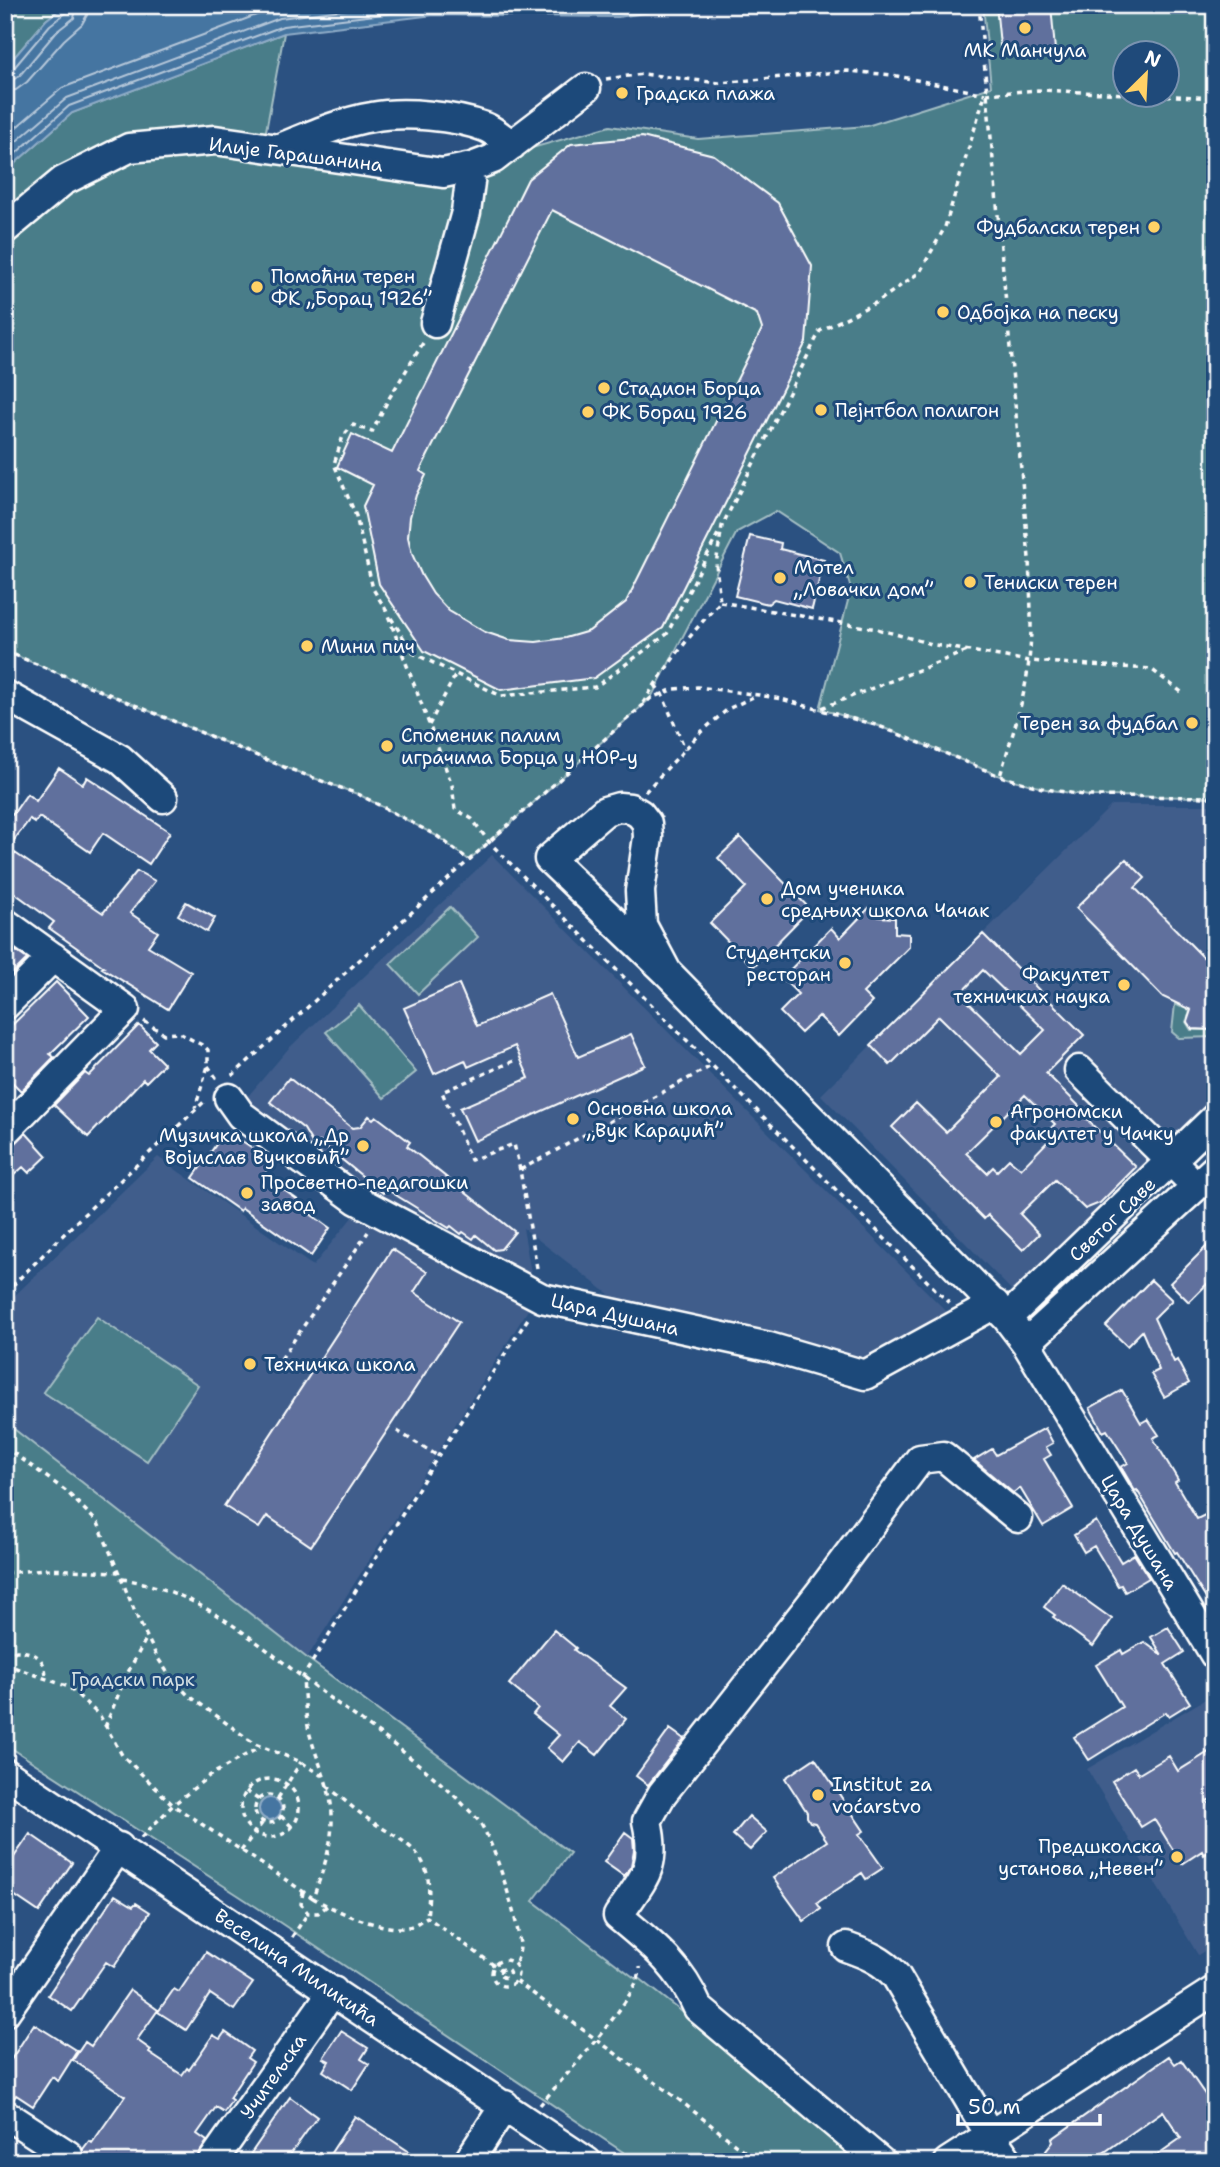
<svg xmlns="http://www.w3.org/2000/svg" width="1220" height="2167" font-family="'Shantell Sans',sans-serif">
<style>
.built{fill:#3f5d8b}
.green{fill:#4a7d89;stroke:#a4bec4;stroke-width:2;fill-rule:evenodd}
.water{fill:#4574a1;stroke:#8facc7;stroke-width:2}
.lines{fill:none;stroke-linecap:round;stroke-linejoin:round}
.shore{stroke:#b5c7d9;stroke-width:2}
.building{fill:#60709d;stroke:#fff;stroke-width:2;fill-rule:evenodd}
.minor-casing{stroke:#fff;stroke-width:33}
.path{stroke:#fff;stroke-width:3.5;stroke-dasharray:5 5;stroke-linecap:butt}
.minor{stroke:#1f4a7a;stroke-width:28}
.poi-dot{fill:#ffd166;stroke:#1f4a7a;stroke-width:2.5}
.labels{text-anchor:middle;stroke-width:6;stroke-linejoin:round;paint-order:stroke}
.poi-label{font-size:19px;fill:#fff;stroke:#1f4a7a;text-anchor:start}
.street-label{font-size:19px;fill:#fff;stroke:#1f4a7a}
.park-label{font-size:19px;fill:#d2dee2;stroke:#1f4a7a}
</style>
<rect width="100%" height="100%" fill="#2b5181"/>
<filter id="ink" filterUnits="userSpaceOnUse"><feTurbulence type="fractalNoise" baseFrequency=".0143" numOctaves="2"/><feDisplacementMap in="SourceGraphic" scale="14" xChannelSelector="R" yChannelSelector="G"/><feConvolveMatrix kernelMatrix="1 2 1 2 8 2 1 2 1" color-interpolation-filters="sRGB"/></filter>
<g filter="url(#ink)">
<!-- built -->
<path class="built" d="M1112,805h103v302l-196,191 -198,-203z
M492,855l461,463 -85,48 -240,-57 -105,-81 10,56 -166,-88 -124,-94 45,-53z
M158,1157l155,109 44,-55 176,91 -226,356 -302,-236v-117z
M1209,1697l6,9v238l-17,11 -111,-186z"/>
<!-- green -->
<path class="green" d="M5,5h60l-19,15 -41,48z
M983,5h232v792l-126,-1 -43,-7 -46,-13 -121,-50 -59,-17 31,-120 -11,-36 -64,-42 -39,21 -86,166 -182,162 -32,-24 -77,-41 -76,-28 -279,-116v-479l67,-59 212,-80 -21,114 180,26 167,-47 88,13 169,-13 124,-39zM1126,52h42v42h-42z
M450,907l28,30 -60,57 -28,-30z
M1175,1004l6,3 3,-3 6,8 -4,10 5,8h24v7l-36,1 -7,-6z
M359,1005l57,67 -32,26 -58,-66z
M97,1317l101,68 -51,76 -104,-69z
M5,1422l302,236 263,195 -37,48 103,78 2,-2 234,185h-234l-377,-252 -256,-166z"/>
<!-- water -->
<path class="water" d="M65,5h632l-79,12 -184,-2 -150,18 -212,80 -67,59v-104l41,-48z
M259 1809a11 11 0 1 1 22 0a11 11 0 1 1-22 0Z"/>
<g class="lines">
<!-- shore -->
<path class="shore" d="M5,72l8,-3 37,-44 17,-13 2,-7
M5,81l8,-1 7,-5 36,-43 18,-14 3,-13
M5,91l11,-1 11,-8 37,-42 18,-16 5,-9 1,-10
M5,137l57,-49 213,-80 19,-3
M5,151l62,-53 213,-80 100,-13
M5,163l64,-57 214,-80 151,-18 183,2 33,-5"/>
</g>
<!-- building -->
<path class="building" d="M996,5h55l4,45 -54,5z
M642,137l72,18 64,48 34,63 -6,76 -143,286 -69,50 -93,12 -77,-39 -45,-67 -16,-78 10,-21 -36,-18 15,-33 40,19 136,-274 43,-35zM552,210l205,104 5,15 -136,273 -37,29 -24,7 -29,4 -27,-2 -24,-8 -36,-21 -16,-17 -11,-18 -10,-22 -4,-17 2,-20 6,-22 10,-20 -6,-4z
M750,536l31,7 -1,6 44,11 -12,49 -38,-10 -6,5 -33,-8z
M59,768l24,16 4,-7 83,55 -21,32 -46,-31 -13,19 -51,-35 -4,6 -5,-4 -25,33v-44l8,6 14,-20 9,7z
M740,837l70,72 -57,58 -43,-44 36,-36 -28,-29z
M15,853l88,60 34,-42 18,10 -25,32 28,19 -10,14 43,26 -23,37 -66,-41 2,-1 -55,-39 5,-6 -49,-36v-20z
M1126,859l19,19 -10,10 68,69 12,-11v84l-23,-1 -5,-7 4,-12 -28,-13 -87,-89z
M186,902l29,16 -8,14 -29,-17z
M869,908l10,9 16,1v15l14,1v13l-46,46 9,9 -33,34 -20,-20 -18,17 -21,-21 18,-18 -16,-16 49,-50 9,10z
M983,934l101,101 -38,38 35,35 -3,3 58,56 -36,36 -15,6 -30,-29 -35,34 19,20 -16,16 -35,-35 -4,4 -92,-92 24,-24 30,29 55,-55 -62,-61 -49,49 -19,-20zM983,970l62,60 -24,24 -61,-60zM1025,1095l30,29 -6,6 5,5 -33,34 -12,-10 -12,12 -4,-4 -6,6 -21,-20z
M10,947l17,12 -22,22v-29z
M56,982l33,34 -39,38 4,3 -33,34 -16,-16v-43z
M459,984l18,42 73,-32 28,63 53,-23 14,31 -170,76 -15,-33 69,-30 -14,-32 -47,21 -3,-7 -31,14 -30,-66z
M139,1025l17,17 -7,7 15,15 -18,18 -3,-3 -55,58 -34,-32 31,-32 4,3z
M289,1078l63,50 8,-1 9,-11 4,3 3,-3 34,26 -3,4 108,86 -14,17 -7,1 -18,-15 -3,4 -10,-7 -2,2 -10,-8 -2,2 -63,-39 -3,4 -63,-51 -5,6 -11,-19 -34,-27z
M226,1130l47,32 -9,14 34,24 -2,4 34,24 -19,28 -69,-48 -2,3 -47,-33z
M26,1133l21,23 -18,17 -6,-6 -18,16v-35l11,-5z
M1215,1238v38l-26,26 -19,-19z
M392,1249l35,23 -13,20 45,30 -148,224 -44,-30 -8,12 -35,-22z
M1151,1280l21,20 -18,18 20,44 3,-2 12,23 -25,14 -13,-23 8,-4 -17,-39 -15,15 -21,-20z
M1122,1390l19,33 7,-4 11,16 -6,3 25,42 -3,2 22,37 18,-9v103l-38,-61 -2,1 -38,-63 -2,1 -14,-24 7,-4 -21,-33 -4,2 -13,-24z
M1045,1428l8,15 -7,4 5,8 -7,4 29,49 -30,18 -23,-38 -7,5 -39,-33 18,-11 4,6z
M1096,1521l25,41 13,-8 15,24 -24,14 -4,-7 -3,1 -24,-40 -10,6 -10,-17z
M1062,1583l50,36 -19,27 -40,-29 2,-2 -11,-8z
M1168,1627l16,25 -19,12 25,39 -21,13 -3,-4 -77,48 -15,-23 48,-30 -26,-42 25,-15 2,4 21,-12 18,13 -11,-18z
M554,1630l22,18 -2,2 52,38 -16,18 16,13 -29,36 -17,-13 -17,20 -16,-14 12,-13 -26,-21 5,-6 -29,-24z
M670,1729l14,10 -36,46 -12,-9z
M1215,1748v49l-8,4 8,12v35l-11,7 -2,-4 -20,13 -28,-45 -13,8 -29,-46 22,-14 5,7 30,-18 9,15z
M815,1758l49,73 -5,3 24,34 -17,11 -4,-6 -45,30 4,6 -17,12 -31,-43 54,-37 -12,-18 -5,-1 -3,-5v-5l-22,-34z
M749,1816l18,16 -17,18 -17,-15z
M625,1832l8,6 1,12 -3,16 -7,10 -20,-14z
M30,1834l42,29 -33,49 -34,-23v-19z
M115,1895l18,11 3,-3 14,9 -36,55 -8,-5 -34,49 -24,-16z
M206,1952l47,31 -19,27 -24,-16 -24,36 -28,-18 16,-23 5,3z
M130,1990l28,20 -21,30 14,10 -2,3 33,22 5,-7 2,2 24,-35 7,4 5,-7 27,19 -5,7 6,4 -24,36 3,2 -8,12 -8,-5 -19,27 10,7 -13,21h-111v-13l6,-8 3,2 33,-47 -52,-36 12,-18 6,4z
M34,2024l43,27 -19,30 -6,-4 -19,29 -17,-11 -3,5 -8,-3v-28z
M341,2031l27,17 -7,11 8,5 -17,26 -29,-19 6,-10 -6,-3z
M1169,2056l6,8 6,-4 34,49v53h-68l34,-24 -18,-27 -61,43 5,8h-63l2,-11 7,-9 -1,-3z
M290,2097l27,20 -32,45h-40z
M355,2116l70,46h-100z"/>
<g class="lines">
<defs>
<path id="minor" d="M280,148c30,-12 61,-26 92,-31 31,-6 84,-1 113,10 10,4 18,12 27,18
M5,229l58,-48 66,-33 86,-8 228,33 29,-6 21,-8 93,-71
M435,323l31,-111 6,-45
M5,695l115,64 43,39
M5,923l120,86 -120,122
M667,972l-25,-47 -2,-34 8,-54 -1,-14 -7,-9 -10,-6 -11,-1 -14,4 -56,48 118,113 340,346 19,25 189,312
M5,1005l48,-48
M1079,1070l106,105
M229,1098l12,17 116,85 185,98 227,49 96,28 130,-71
M1007,1318l208,-200
M1026,1343l189,-174
M5,1773l582,389
M846,1947c20,7 36,13 50,29l94,159 19,27
M5,2012l114,-165
M5,2114l63,41
M212,2162l121,-171
M468,2162l37,-57
M881,2162l-183,-154c-18,-42 -45,-63 -80,-92 25,-38 40,-47 29,-95l15,-27 160,-204 98,-131 23,-3 75,62
M948,2162l267,-172"/>
</defs>
<!-- minor casing -->
<use href="#minor" class="minor-casing"/>
<!-- path -->
<path class="path" d="M979,5l50,553c1,33 4,68 0,102 -4,40 -18,78 -29,116
M606,79l37,-5 76,9 129,-12 44,4 93,19
M1136,94l79,4
M423,343l-35,57 -16,32 -19,-7 -10,11 -9,28 22,52 17,73 13,21 66,175 3,24 17,10 17,23 460,461
M720,602l157,27 58,16 94,16 122,8 33,25
M391,618l22,35 88,43 94,-9 72,-53 53,-104
M5,651l279,116 76,28 77,41 32,24
M655,685l7,9 23,55
M643,703c23,-36 47,-69 77,-101l-4,-38 6,-38 91,-181 7,-14 59,-30 41,-29 25,-45 40,-133 53,-4 88,4
M822,708l145,-57
M429,725l27,-51
M645,792l56,-60 27,-23 29,-14
M144,1021l20,13 15,-1 25,13 4,4v16l-13,42
M514,1061l-72,31 29,68 43,-16 6,26
M208,1066l9,13
M232,1076l257,-234 162,-144 23,-9 24,-2 61,8 22,4 98,27 121,50 46,13 43,7 126,1
M537,1268l-17,-98 193,-105
M5,1293l74,-74 127,-119
M281,1359l87,-127
M397,1431l41,25
M5,1447l61,44 32,32 40,96 19,38 15,22 16,16 67,49 46,18 21,14
M5,1573l40,-4 73,3
M122,1579c84,12 143,72 209,120 50,36 105,74 147,121 15,18 40,100 42,125 0,7 -2,13 -5,20
M5,1657l11,-6c18,0 30,7 30,27
M5,1664l64,23 31,29 22,39 51,50 140,93c9,-25 19,-51 19,-78 1,-31 -16,-60 -23,-89 -4,-18 -5,-36 -6,-54l135,-221 91,-139
M105,1727l21,-51 21,-39
M241 1808a29 29 0 1 1 58 0a29 29 0 1 1-58 0Z
M327,1786c15,12 30,26 47,37 7,5 16,9 23,14 34,22 34,42 30,80
M246,1791l13,9
M255 1809a14 14 0 1 1 28 0a14 14 0 1 1-28 0Z
M278,1798l23,-36
M281,1816l11,11
M141,1838l32,-33 36,-29 51,-29
M241,1851l22,-29
M303,1892l-2,12 7,9h10l9,-7
M313,1898c20,12 73,35 95,29 7,-1 13,-7 19,-10l75,54
M292,1937l16,-24
M492 1973a13 13 0 1 1 26 0a13 13 0 1 1-26 0Z
M500.5 1973a4.5 4.5 0 1 1 9 0a4.5 4.5 0 1 1-9 0Z
M516,1981l162,118 80,63
M540,2105c19,-23 104,-113 100,-138"/>
<!-- minor -->
<use href="#minor" class="minor"/>
</g>
</g>
<!-- markers -->
<g class="poi-dot">
<circle cx="1025" cy="28" r="7"/>
<circle cx="622" cy="93" r="7"/>
<circle cx="1154" cy="227" r="7"/>
<circle cx="257" cy="287" r="7"/>
<circle cx="943" cy="312" r="7"/>
<circle cx="604" cy="388" r="7"/>
<circle cx="821" cy="410" r="7"/>
<circle cx="588" cy="412" r="7"/>
<circle cx="780" cy="578" r="7"/>
<circle cx="970" cy="582" r="7"/>
<circle cx="307" cy="646" r="7"/>
<circle cx="1192" cy="723" r="7"/>
<circle cx="387" cy="746" r="7"/>
<circle cx="767" cy="899" r="7"/>
<circle cx="845" cy="963" r="7"/>
<circle cx="1124" cy="985" r="7"/>
<circle cx="573" cy="1119" r="7"/>
<circle cx="996" cy="1122" r="7"/>
<circle cx="363" cy="1146" r="7"/>
<circle cx="247" cy="1193" r="7"/>
<circle cx="250" cy="1364" r="7"/>
<circle cx="818" cy="1795" r="7"/>
<circle cx="1177" cy="1857" r="7"/>
</g>
<g class="labels">
<!-- poi labels -->
<g class="poi-label">
<text x="1025" y="57" text-anchor="middle">МК Манчула</text>
<text x="636" y="100">Градска плажа</text>
<text x="1140" y="234" text-anchor="end">Фудбалски терен</text>
<text x="271" y="283">Помоћни терен<tspan x="271" dy="22">ФК „Борац 1926”</tspan></text>
<text x="957" y="319">Одбојка на песку</text>
<text x="618" y="395">Стадион Борца</text>
<text x="835" y="417">Пејнтбол полигон</text>
<text x="602" y="419">ФК Борац 1926</text>
<text x="794" y="574">Мотел<tspan x="794" dy="22">„Ловачки дом”</tspan></text>
<text x="984" y="589">Тениски терен</text>
<text x="321" y="653">Мини пич</text>
<text x="1178" y="730" text-anchor="end">Терен за фудбал</text>
<text x="401" y="742">Споменик палим<tspan x="401" dy="22">играчима Борца у НОР-у</tspan></text>
<text x="781" y="895">Дом ученика<tspan x="781" dy="22">средњих школа Чачак</tspan></text>
<text x="831" y="959" text-anchor="end">Студентски<tspan x="831" dy="22">ресторан</tspan></text>
<text x="1110" y="981" text-anchor="end">Факултет<tspan x="1110" dy="22">техничких наука</tspan></text>
<text x="587" y="1115">Основна школа<tspan x="587" dy="22">„Вук Караџић”</tspan></text>
<text x="1010" y="1118">Агрономски<tspan x="1010" dy="22">факултет у Чачку</tspan></text>
<text x="349" y="1142" text-anchor="end">Музичка школа „Др<tspan x="349" dy="22">Војислав Вучковић”</tspan></text>
<text x="261" y="1189">Просветно-педагошки<tspan x="261" dy="22">завод</tspan></text>
<text x="264" y="1371">Техничка школа</text>
<text x="832" y="1791">Institut za<tspan x="832" dy="22">voćarstvo</tspan></text>
<text x="1163" y="1853" text-anchor="end">Предшколска<tspan x="1163" dy="22">установа „Невен”</tspan></text>
</g>
<!-- street labels -->
<g class="street-label">
<text transform="translate(296 154) rotate(7)" y="7">Илије Гарашанина</text>
<text transform="translate(1112 1219) rotate(-44)" y="7">Светог Саве</text>
<text transform="translate(615 1314) rotate(13)" y="7">Цара Душана</text>
<text transform="translate(1140 1532) rotate(59)" y="7">Цара Душана</text>
<text transform="translate(297 1967) rotate(34)" y="7">Веселина Миликића</text>
<text transform="translate(273 2076) rotate(-55)" y="7">Учитељска</text>
</g>
<!-- park labels -->
<g class="park-label">
<text x="133" y="1686">Градски парк</text>
</g>
</g>
<!-- margin -->
<rect width="1220" height="2167" fill="none" stroke="#1f4a7a" stroke-width="28"/>
<rect x="14" y="14" width="1192" height="2139" fill="none" stroke="#fff" stroke-width="2.5" filter="url(#ink)"/>
<!-- north arrow -->
<g transform="translate(1146 74) rotate(24)"><circle r="33" fill="#1f4a7a" stroke="#7992af" stroke-width="2"/>
<path d="M0-5L12 26L0 18L-12 26Z" fill="#ffd166"/>
<text y="-10" font-size="19" font-weight="bold" text-anchor="middle" fill="#ffffff">N</text>
</g>
<!-- scale -->
<path d="M958 2114v10h142v-10" fill="none" stroke="#ffffff" stroke-width="3.5"/>
<text x="968" y="2114" font-size="21" fill="#ffffff" stroke="#1f4a7a" stroke-width="5" paint-order="stroke">50 m</text>
</svg>
